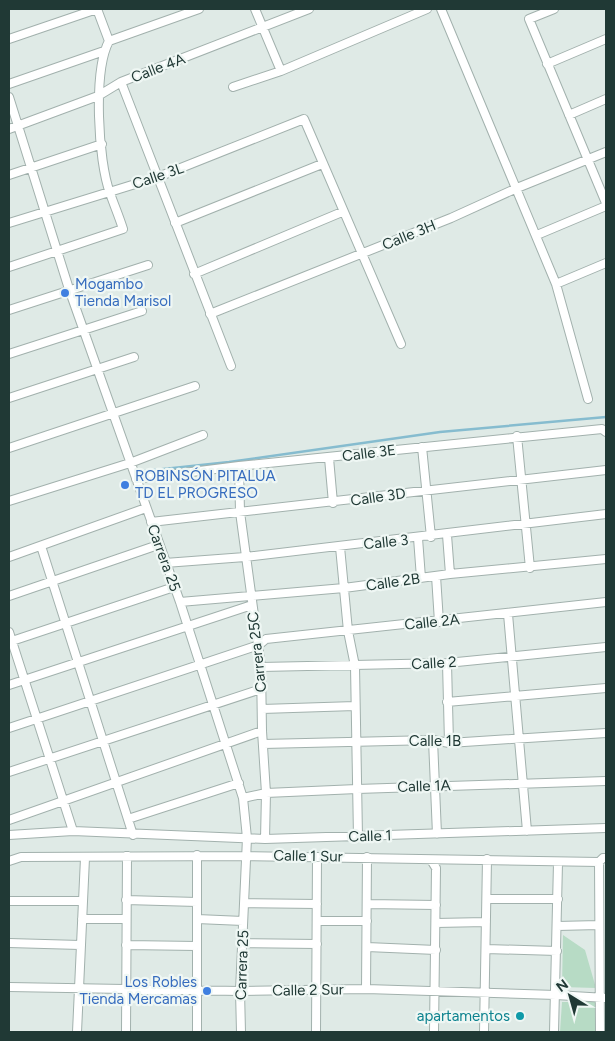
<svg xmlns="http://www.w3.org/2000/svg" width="615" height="1041" font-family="Figtree,sans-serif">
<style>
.green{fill:#b7dbc5}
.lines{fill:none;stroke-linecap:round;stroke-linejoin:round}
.stream{stroke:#86bccf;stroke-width:2.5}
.minor-casing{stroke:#a2b1ad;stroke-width:10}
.minor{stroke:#fff;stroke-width:8}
.shop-dot{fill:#3f7fe0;stroke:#eff7f4;stroke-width:2}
.culture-dot{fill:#0f9aa8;stroke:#eff7f4;stroke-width:2}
.labels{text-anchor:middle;stroke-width:4.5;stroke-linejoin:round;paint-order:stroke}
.street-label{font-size:15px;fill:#203935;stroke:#eff7f4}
.shop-label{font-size:15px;fill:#366cbe;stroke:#eff7f4;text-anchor:start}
.culture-label{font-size:15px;fill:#0d838f;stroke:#eff7f4;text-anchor:end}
</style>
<rect width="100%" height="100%" fill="#dfeae6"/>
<!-- green -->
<path class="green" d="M563,935l22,15 11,38 -34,-1z
M562,1002h37l-1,30h-38z"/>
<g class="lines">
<!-- stream -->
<path class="stream" d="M145,471l84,-9 211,-30 166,-15"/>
<defs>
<path id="minor" d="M255,9l26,62
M441,9l115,275 32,115
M554,9l-25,10 77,184
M9,39l88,-30 12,32c-16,30 -11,120 1,152 4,12 9,23 13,36l-114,38
M109,41l90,-32
M547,64l59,-25
M121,82l110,284
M9,84l95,-33
M233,87l48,-16 146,-62
M9,97l60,192 111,313 63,196 4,40 -7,153 1,41
M569,115l37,-16
M9,129l89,-33 23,-14 188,-73
M9,175l93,-31
M9,223l149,-46 146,-58 97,225
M175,223l147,-59
M537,235l69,-29
M194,274l148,-62
M556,284l50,-21
M9,310l139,-45
M210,314l241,-96 66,-30 89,-36
M9,354l133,-43
M9,398l125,-41
M517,436l13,132
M422,447l9,90
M9,448l186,-62
M329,458l4,45
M239,466l1,46 21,155 1,64 4,62 -1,46
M136,479l103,-13 363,-37 4,3
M9,501l121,-38 73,-28
M151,522l455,-52
M447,535l3,39
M418,538l3,40
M41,546l92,289
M340,547l8,84 7,35 3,171
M9,557l137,-49
M165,563l80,-6 361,-43
M436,576l3,46
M9,596l149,-51
M180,602l164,-14 106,-14 156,-15
M508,614l19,217
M9,632l64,199
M9,642l165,-55
M447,663l2,80
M261,667l186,-4 159,-16
M9,685l243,-80
M447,702l159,-14
M262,709l93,-3
M9,728l250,-83 7,-6 340,-37
M433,740l4,94
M263,744l170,-4 16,3 157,-10
M9,772l252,-83
M243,798l23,-5 91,-4 249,-8
M128,819l111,-36
M9,820l253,-89
M9,835l64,-4 192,8 341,-11
M197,855v177
M431,860l5,8 -2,164
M9,861l12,-4 225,-1 353,6 4,-4h3
M599,862l1,170
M487,899h71
M126,900l71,2
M9,901h73
M244,903l73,1
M367,904l69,1
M82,919h44
M197,919l46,2
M317,921h50
M436,923l50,-1
M557,926l42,-1
M9,943l71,2
M242,943l75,1
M126,945l71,1
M367,947l69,3
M486,949l71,2
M9,987l231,4 126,-2 190,6 50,3
M366,989l1,-132
M77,1032l8,-174
M126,1032l1,-176
M316,1032l1,-175
M484,1032l3,-173
M554,1032l4,-169"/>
</defs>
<!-- minor casing -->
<use href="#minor" class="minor-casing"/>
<!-- minor -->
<use href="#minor" class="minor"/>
</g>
<!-- markers -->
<g class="shop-dot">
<circle cx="65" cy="293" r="5"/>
<circle cx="125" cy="485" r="5"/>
<circle cx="207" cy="991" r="5"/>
</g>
<circle class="culture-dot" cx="520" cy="1016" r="5"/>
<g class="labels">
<!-- street labels -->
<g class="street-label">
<text transform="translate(158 68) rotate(-21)" y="5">Calle 4A</text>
<text transform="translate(158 176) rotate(-19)" y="5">Calle 3L</text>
<text transform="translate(409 235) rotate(-22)" y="5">Calle 3H</text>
<text transform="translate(369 453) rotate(-7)" y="5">Calle 3E</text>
<text transform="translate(378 497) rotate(-8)" y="5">Calle 3D</text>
<text transform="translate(386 542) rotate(-6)" y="5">Calle 3</text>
<text transform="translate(164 558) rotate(70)" y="5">Carrera 25</text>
<text transform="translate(393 582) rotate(-8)" y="5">Calle 2B</text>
<text transform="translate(432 622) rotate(-6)" y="5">Calle 2A</text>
<text transform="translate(257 652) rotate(-96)" y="5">Carrera 25C</text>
<text transform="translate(434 663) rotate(-3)" y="5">Calle 2</text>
<text x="435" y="746">Calle 1B</text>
<text transform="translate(424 786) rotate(-2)" y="5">Calle 1A</text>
<text transform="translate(370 836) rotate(-2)" y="5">Calle 1</text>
<text transform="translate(308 856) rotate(1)" y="5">Calle 1 Sur</text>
<text transform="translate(242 965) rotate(-88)" y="5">Carrera 25</text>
<text transform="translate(308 990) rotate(-1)" y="5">Calle 2 Sur</text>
</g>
<!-- shop labels -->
<g class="shop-label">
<text x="75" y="289">Mogambo<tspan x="75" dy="17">Tienda Marisol</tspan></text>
<text x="135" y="481">ROBINSÓN PITALUA<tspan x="135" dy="17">TD EL PROGRESO</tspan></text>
<text x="197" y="987" text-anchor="end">Los Robles<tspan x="197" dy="17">Tienda Mercamas</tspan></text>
</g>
<!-- culture labels -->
<g class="culture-label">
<text x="510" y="1021">apartamentos</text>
</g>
</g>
<!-- border -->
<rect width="615" height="1041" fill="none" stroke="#203935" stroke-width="20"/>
<!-- north arrow -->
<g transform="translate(570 996) rotate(323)" stroke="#eff7f4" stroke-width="4" paint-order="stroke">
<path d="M0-4L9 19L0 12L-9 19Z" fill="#203935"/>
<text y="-8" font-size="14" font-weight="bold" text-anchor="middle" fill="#203935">N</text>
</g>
</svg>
